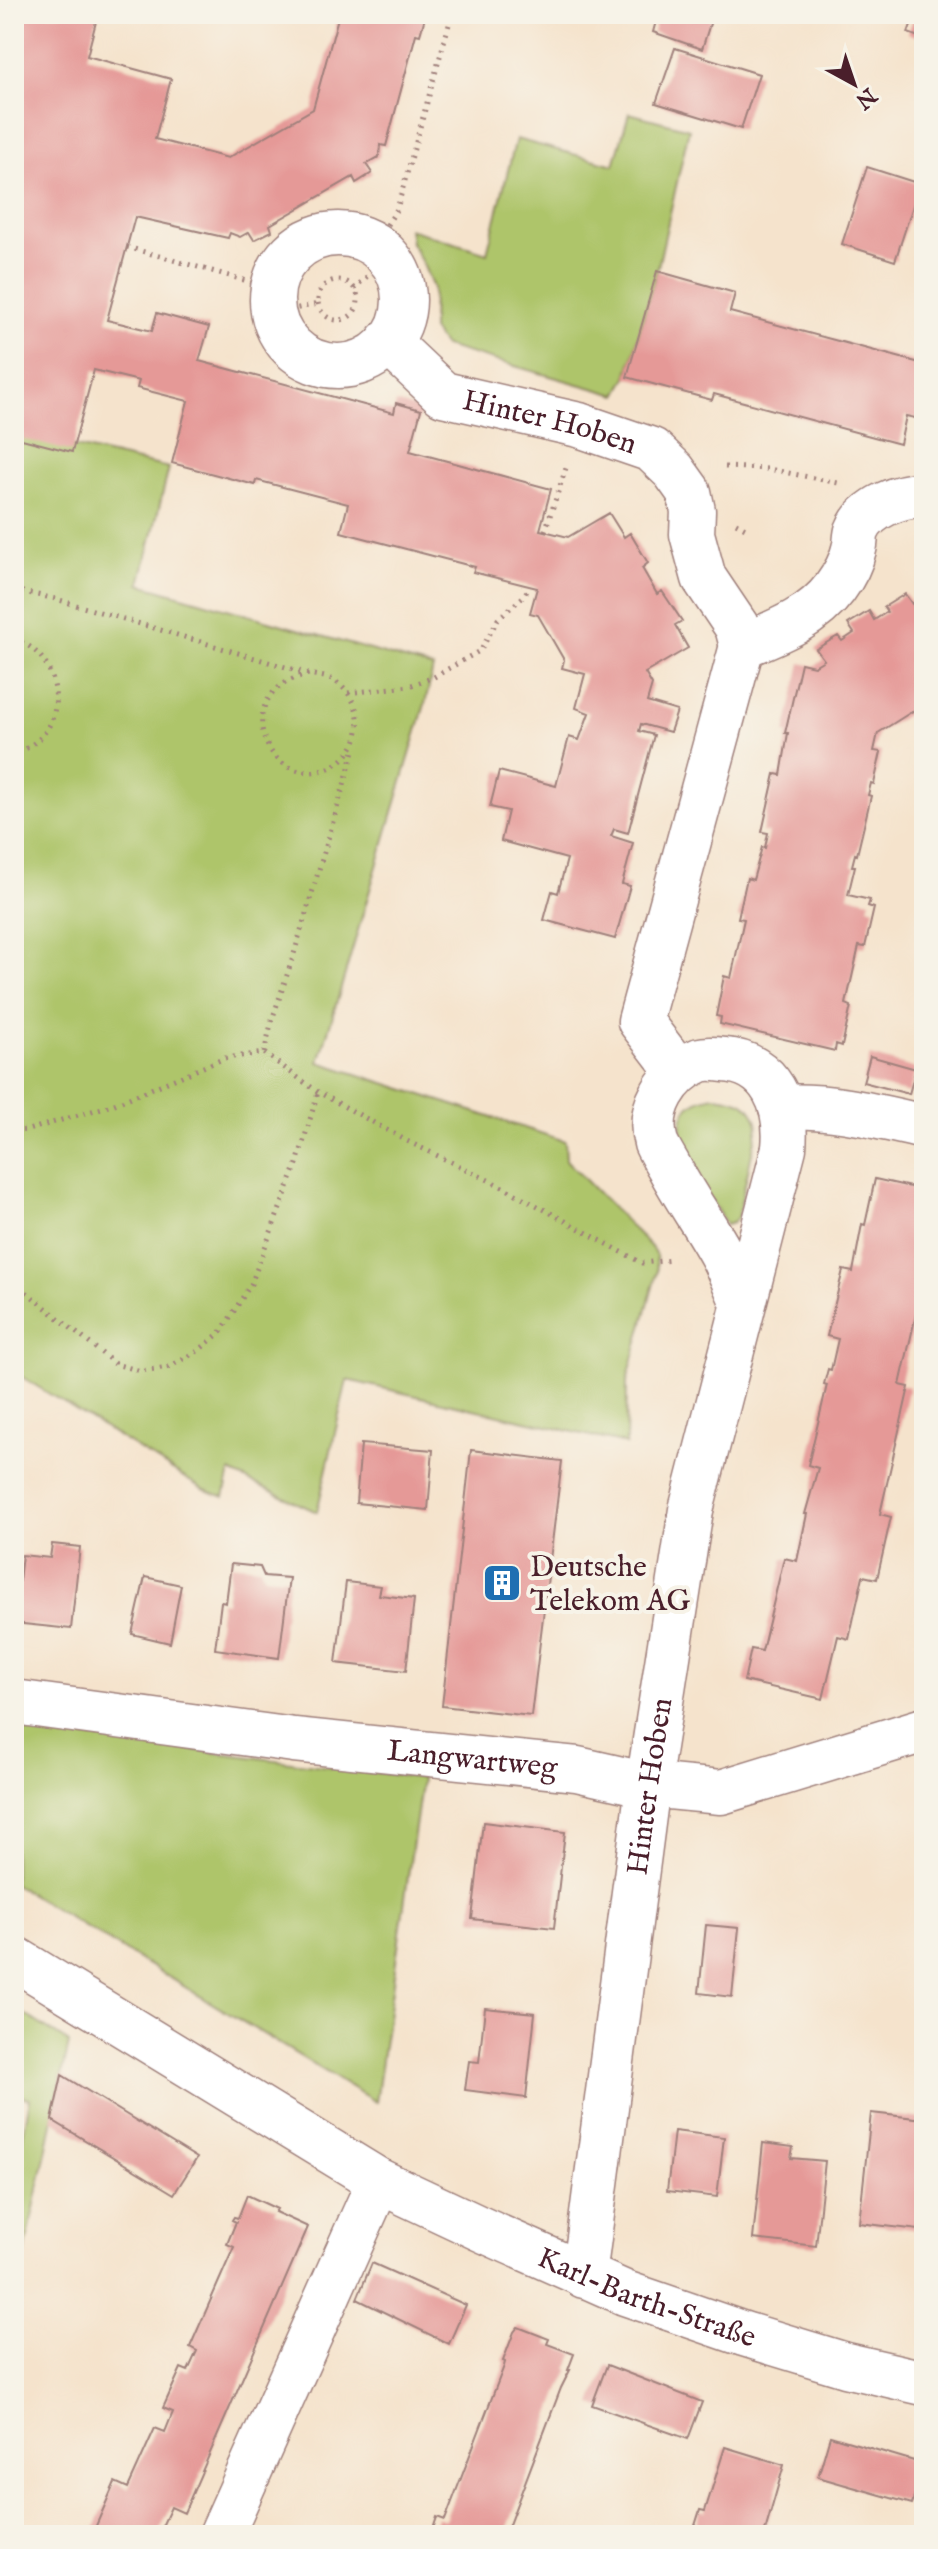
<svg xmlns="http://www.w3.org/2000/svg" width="938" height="2549" font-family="'IM FELL English',serif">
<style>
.green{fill:#aec56a;stroke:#7c724a;stroke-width:2}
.building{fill:#e59997}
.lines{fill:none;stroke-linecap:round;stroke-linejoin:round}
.minor-casing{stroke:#a0817c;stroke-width:47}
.path{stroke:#a0817c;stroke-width:5;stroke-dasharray:2 6;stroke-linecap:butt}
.minor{stroke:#fff;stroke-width:44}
.labels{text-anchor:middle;stroke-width:8;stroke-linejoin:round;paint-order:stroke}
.street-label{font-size:30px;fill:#4a1f2b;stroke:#f7f3e8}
.poi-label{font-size:30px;fill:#4a1f2b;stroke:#f7f3e8;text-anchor:start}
</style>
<rect width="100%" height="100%" fill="#f7f3e8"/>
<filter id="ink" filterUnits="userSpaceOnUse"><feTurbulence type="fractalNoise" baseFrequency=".0125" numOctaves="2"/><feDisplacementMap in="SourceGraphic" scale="16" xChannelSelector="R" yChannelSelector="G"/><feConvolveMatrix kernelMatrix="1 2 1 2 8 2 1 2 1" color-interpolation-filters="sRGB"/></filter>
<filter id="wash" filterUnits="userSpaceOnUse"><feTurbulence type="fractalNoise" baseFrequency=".006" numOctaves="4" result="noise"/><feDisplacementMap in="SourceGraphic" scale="32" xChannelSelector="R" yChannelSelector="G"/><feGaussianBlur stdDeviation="1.8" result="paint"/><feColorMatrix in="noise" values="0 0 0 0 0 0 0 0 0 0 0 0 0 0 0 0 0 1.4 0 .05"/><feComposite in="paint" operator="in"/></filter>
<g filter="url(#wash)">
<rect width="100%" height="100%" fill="#f5e3cc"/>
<!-- green -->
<path class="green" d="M629,113l60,16 -32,142 -30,106 -10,18 -173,-49 -12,-16 1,-42 -10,-24 -12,-21 -2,-14 78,24 29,-114 98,26z
M14,433l155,35 -29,116 293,84 -8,36 -106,358 246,79 1,19 85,87 5,9 1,16 -30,109 -1,63 -279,-64 -30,132 -87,-40 -6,25 -21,-8 -189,-117z
M716,1096c23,3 37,6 42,30l-20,90 -5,7 -7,2c-19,-34 -84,-120 -10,-129z
M14,1728l408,50 -46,324 -362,-218z
M23,2013l46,30 -55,260v-121l16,-83 -16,-6v-70l1,-7z"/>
<g id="blocks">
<!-- building -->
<path class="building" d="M14,14h84l-11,42 84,23 -16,60 73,19 85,-49 26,-95h81l-1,2 6,1 -5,18 -4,-1 -30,112 -6,-1 -1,12 -13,7 6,9 -16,10 -3,-6 -83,48 2,6 -18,9 -5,-8 -9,5 -10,-4 -2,5 -93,-21 -28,103 45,11 5,-18 52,14 -10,34 195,52 2,-10 25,7 -11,41 141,38 -11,41 28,7 41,-24 15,24 6,-4 18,30 -6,5 15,26 5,-3 20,30 -7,4 13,23 -43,25 7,12 -5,17 30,9 -7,21 -29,-8 -2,7 15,4 -26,98 -14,-4 -3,7 22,7 -11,41 8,2 -15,53 -71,-19 8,-29 6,2 9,-34 -66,-18 7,-30 -18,-4 9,-36 57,15 13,-49 10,3 10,-27 -13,-5 9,-34 -23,-6 2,-8 -26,-45 -8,-2 7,-25 -64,-16 2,-5 -134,-35 7,-28 -92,-24 -1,5 -83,-22 16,-62 -51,-13 2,-7 -45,-11 -22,82 -58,-15z
M658,14h55l-11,35 -49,-17z
M915,14h9v25l-16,-6z
M675,48l84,26 -18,55 -85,-26z
M867,167l53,17 -25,77 -53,-17z
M657,271l78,22 -5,19 190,51 4,-13v70l-18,-4 -6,28 -186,-50 -2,6 -85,-23z
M905,594l7,10 12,-7v107l-46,29 -4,18 7,1 -7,32 -3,-1 -3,12 3,1 -14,59 -2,-1 -3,12h3l-7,29 22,5 -2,6 6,2 -9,39 -6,-1 -13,58 5,2 -9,40 -6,-2 -1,7 -115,-27 1,-7 -5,-1 8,-40 7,2 13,-59 -6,-1 9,-40 6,2 9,-33 3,1 3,-15 -6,-1 13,-58 6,1 7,-42h-3l16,-70 13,3 10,-6 -8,-11 22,-13 4,5 12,-8 -6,-9 21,-13 5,9 13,-8 -3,-5z
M870,1056l46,13 -7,25 -46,-12z
M875,1179l49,11v89l-24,106 9,2 -29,127 11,3 -14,62 -14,-3 -14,63 -11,-3 -15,63 -79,-18 7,-32 11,2 22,-93 13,3 10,-47h-2l13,-46 -10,-3 19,-80 -3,-1 4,-15 3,1 7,-31 -11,-3 16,-66 10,2 9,-48 3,1z
M361,1444l72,6 -5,60 -72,-7z
M471,1450l91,11 -31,255 -89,-10z
M52,1544l28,3 -9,82 -57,-6 8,-68 28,3z
M231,1564l29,3 4,9 25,2 -10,80 -64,-9 6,-47 5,1z
M145,1577l36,8 -11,58 -38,-9z
M346,1582l35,4 -2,9 35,4 -8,72 -70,-8z
M483,1822l82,10 -11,96 -82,-9z
M706,1925l33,3 -7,69 -33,-4z
M485,2008l50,5 -9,85 -61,-8 4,-29 10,1z
M62,2075l135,83 -23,36 -122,-74z
M871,2113l53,6v69l-5,42 -60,-7z
M674,2131l50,6 -7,60 -50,-6z
M763,2143l30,4 -2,11 34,3 -9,85 -63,-7z
M247,2195l30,14 -2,3 33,15 -124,286 -13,-6 -13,28h-66l23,-53 13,6 27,-60 10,4 8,-20 -10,-4 18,-40 7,3 9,-20 -7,-4 44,-100 -7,-3 9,-22 -4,-2 2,-3 4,1z
M372,2263l94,42 -17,39 -92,-45z
M518,2327l31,12 -2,5 27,10 -6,16h2l-9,18 -56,147h-74l6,-18 8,3 59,-154 1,-4 -2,-1 11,-29z
M607,2365l95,37 -14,37 -96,-34z
M830,2436l94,28 -12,40 -94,-27z
M725,2447l59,18 -20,70h-72l8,-25 5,1z"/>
</g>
</g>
<g filter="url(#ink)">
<use href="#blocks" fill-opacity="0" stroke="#a0817c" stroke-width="2"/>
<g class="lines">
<defs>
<g id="minor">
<circle cx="338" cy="300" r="66"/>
<path id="s1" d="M388,342l55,52 136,31 73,25 22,21 15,21 4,19 -1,23 12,44 33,49 5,19c34,-14 70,-27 93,-58 8,-11 16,-25 19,-39 2,-5 1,-12 3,-18 9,-23 44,-37 67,-36"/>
<path d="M679,1072l-39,-51 102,-375"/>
<path d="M781,1107c49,-3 95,9 143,20"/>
<path id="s2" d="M14,1702l280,38 283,29 71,16 73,7 203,-62"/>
<path id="s3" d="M14,1958l365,223 102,48 144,64 119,41 102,31 78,18"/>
<path id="s4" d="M584,2276l64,-491 43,-275 93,-362c4,-42 -12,-85 -60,-88 -7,-1 -17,-2 -24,0 -32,13 -54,49 -44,83 3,7 8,15 12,22 16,31 36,58 53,89 8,15 15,33 22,49"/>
<path d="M221,2535l158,-354"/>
</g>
</defs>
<!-- minor casing -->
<use href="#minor" class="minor-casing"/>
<!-- path -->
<path class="path" d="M374,245l23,-36 55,-195
M127,247l145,41
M318 300a20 20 0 1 1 40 0a20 20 0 1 1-40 0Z
M354,289l33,-32
M274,313l44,-9
M725,467l44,2 69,14
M736,523l13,7
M545,531l21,-63
M14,590l42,9 253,75c7,2 17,2 24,6 22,13 32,41 21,64 -5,10 -12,17 -21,22 -63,32 -111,-73 -24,-92
M14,640c34,8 50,51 37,82 -7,16 -22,26 -37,33
M348,693l61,-7 25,-9 26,-15 21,-12 17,-31 26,-23 5,-9
M264,1053l8,-33 22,-66 60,-203
M14,1131l14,-1 84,-25 113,-47 39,-5 54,39 89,49 98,47 137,75 30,-3
M14,1282l101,82 26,7 28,-4 29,-16 23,-19 30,-48 46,-120 21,-72"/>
<!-- minor -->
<use href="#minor" class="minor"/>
</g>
</g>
<!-- icons -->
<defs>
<symbol id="building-square" viewBox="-11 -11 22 22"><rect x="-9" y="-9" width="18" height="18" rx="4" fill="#1f6fb2" stroke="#f7f3e8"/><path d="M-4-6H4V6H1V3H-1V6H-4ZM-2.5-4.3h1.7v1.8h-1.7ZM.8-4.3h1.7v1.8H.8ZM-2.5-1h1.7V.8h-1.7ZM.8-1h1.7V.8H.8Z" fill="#fff"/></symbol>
</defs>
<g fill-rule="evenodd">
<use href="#building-square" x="480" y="1561" width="44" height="44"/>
</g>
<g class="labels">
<!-- street labels -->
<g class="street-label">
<text dy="10" stroke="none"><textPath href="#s1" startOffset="186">Hinter Hoben</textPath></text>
<text dy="10" stroke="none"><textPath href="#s2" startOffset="462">Langwartweg</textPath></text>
<text dy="10" stroke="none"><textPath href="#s4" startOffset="494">Hinter Hoben</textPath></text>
<text dy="10" stroke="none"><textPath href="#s3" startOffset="720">Karl-Barth-Straße</textPath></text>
</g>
<!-- poi labels -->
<g class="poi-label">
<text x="530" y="1576">Deutsche<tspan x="530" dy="34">Telekom AG</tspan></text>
</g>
</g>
<!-- margin -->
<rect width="938" height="2549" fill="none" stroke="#f7f3e8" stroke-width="48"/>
<!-- north arrow -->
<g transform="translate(854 84) rotate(140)" stroke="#f7f3e8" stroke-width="6" paint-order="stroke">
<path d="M0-6L14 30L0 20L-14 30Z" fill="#4a1f2b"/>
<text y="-12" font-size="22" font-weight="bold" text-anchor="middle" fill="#4a1f2b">N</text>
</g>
</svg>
